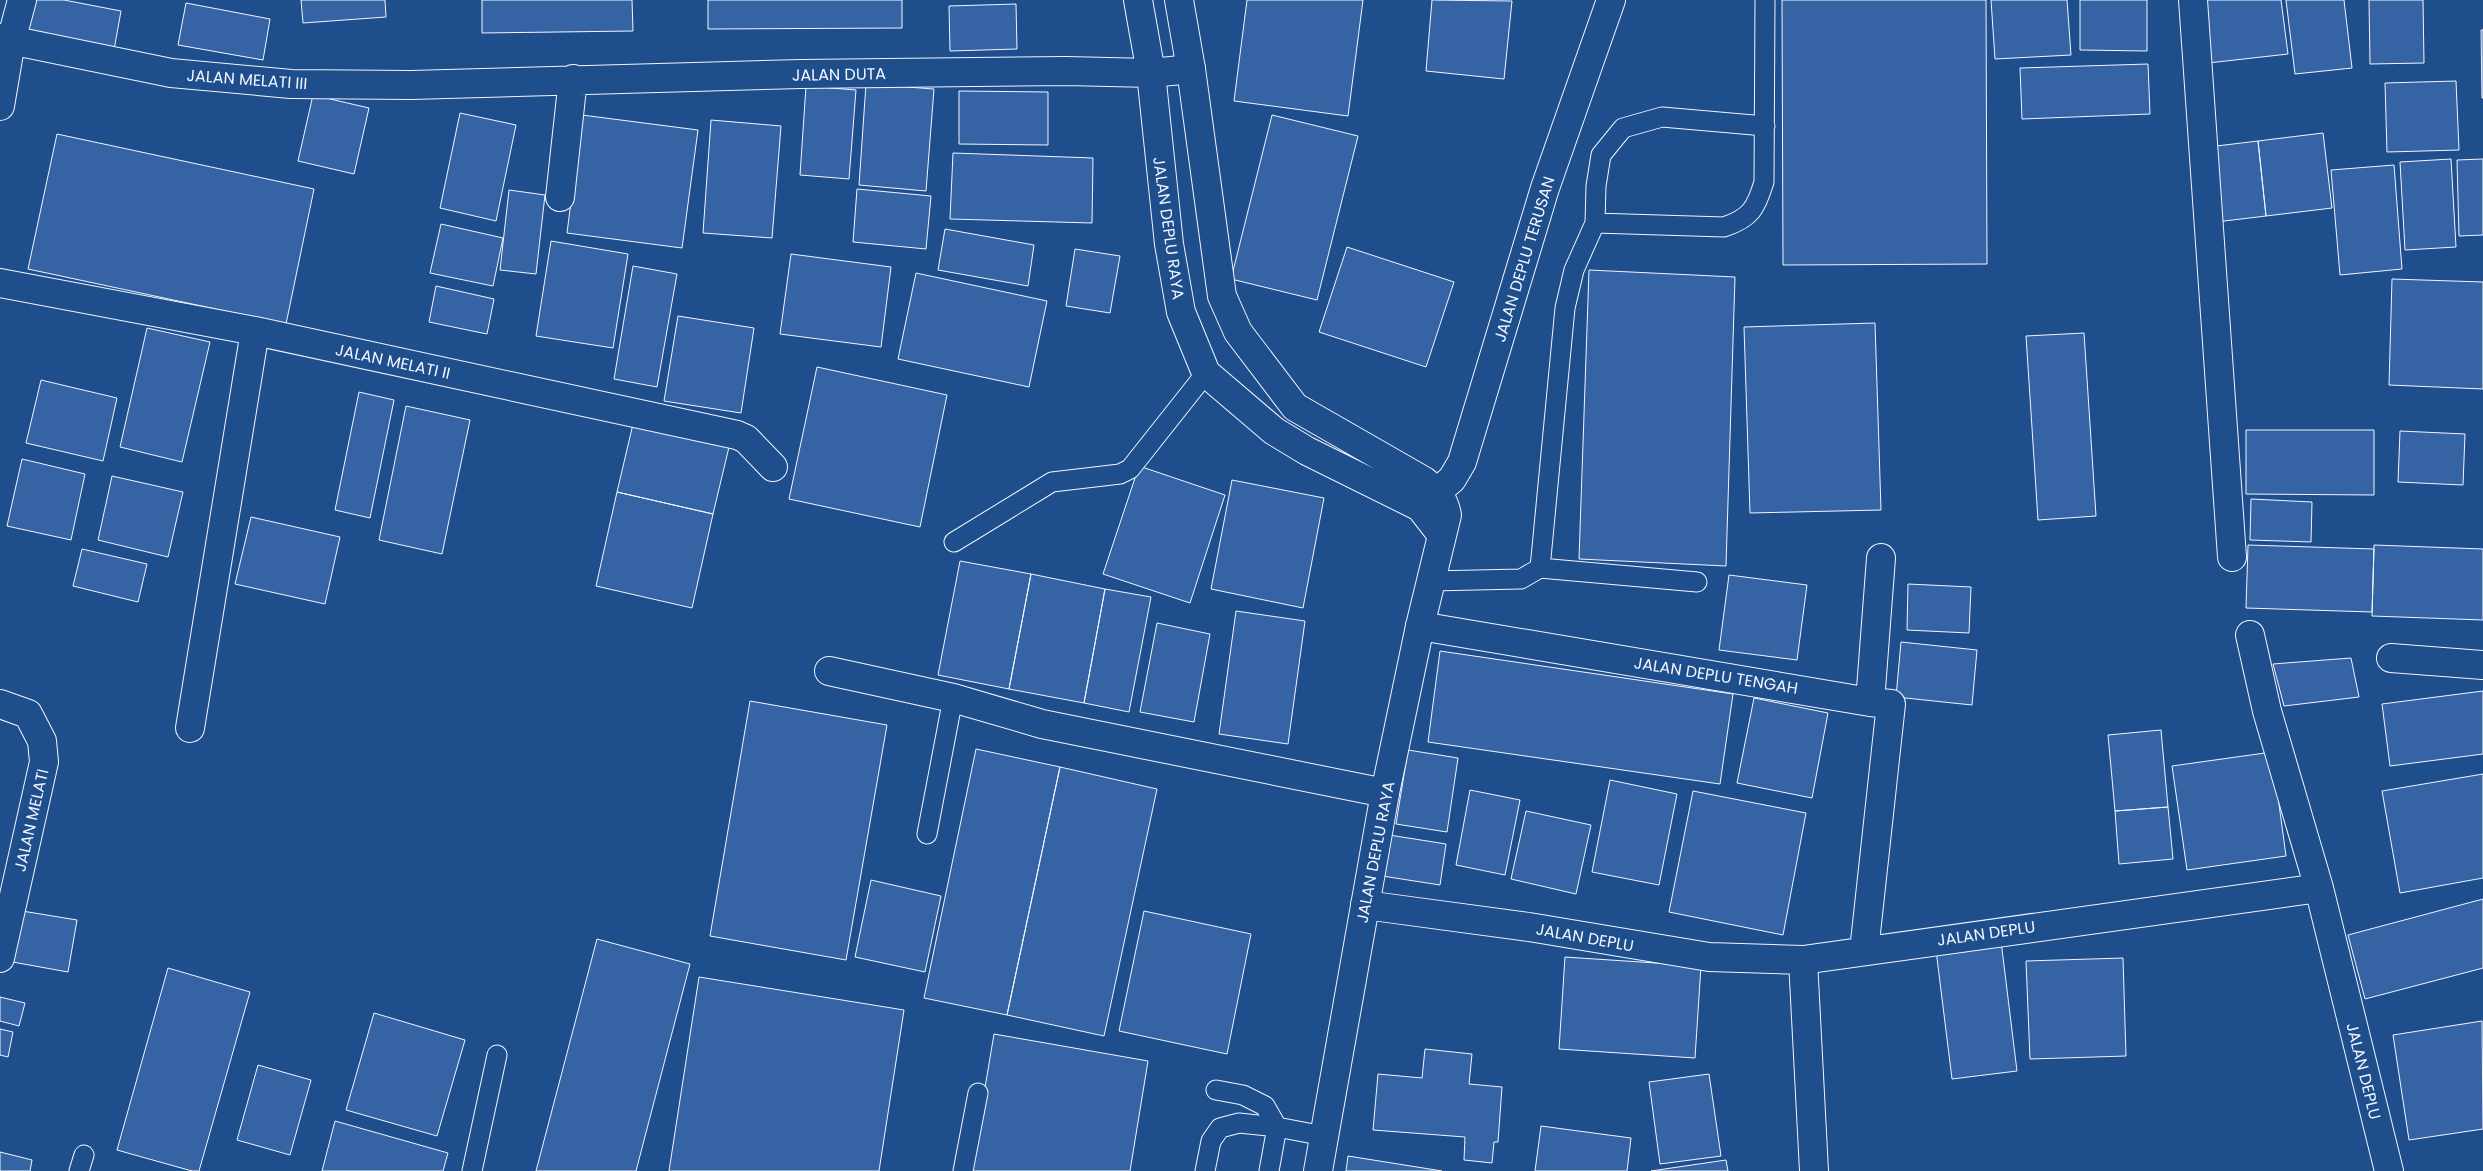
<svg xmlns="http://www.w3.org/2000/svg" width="2483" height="1171" font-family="Poppins,sans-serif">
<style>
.building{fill:#3563a3;stroke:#f2f6ff}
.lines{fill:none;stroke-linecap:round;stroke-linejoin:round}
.lane-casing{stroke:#f2f6ff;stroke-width:21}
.street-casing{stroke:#f2f6ff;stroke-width:30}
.secondary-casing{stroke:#f2f6ff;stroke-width:30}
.lane{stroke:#1f4e8c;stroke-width:19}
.street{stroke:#1f4e8c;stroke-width:28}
.secondary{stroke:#1f4e8c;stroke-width:28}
.labels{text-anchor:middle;stroke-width:4;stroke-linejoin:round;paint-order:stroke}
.street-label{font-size:16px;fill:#f2f6ff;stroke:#1f4e8c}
</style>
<rect width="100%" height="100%" fill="#1f4e8c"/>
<!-- building -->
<path class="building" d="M30,0h34l57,11 -7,39 -90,-17z
M301,0h84l1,17 -83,6z
M482,0h150l1,31 -151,2z
M708,0h194v28l-194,1z
M1247,0h116l-15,116 -114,-15z
M1432,0l80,1 -8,78 -78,-8z
M1782,0h204l1,264 -204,1z
M1991,0h76l4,55 -76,4z
M2080,0h67v51l-67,-1z
M2200,0h81l7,54 -80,9z
M2286,0h58l8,68 -57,6z
M2369,0h54l1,63 -54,1z
M186,3l84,16 -7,41 -85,-15z
M1016,4l1,45 -67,2 -1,-45z
M2481,30h2v68h-1z
M2148,64l2,50 -128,5 -2,-51z
M2456,81l3,69 -72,2 -2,-69z
M866,84l68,5 -8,102 -67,-6z
M806,86l50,4 -7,89 -49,-4z
M959,91l89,1v53l-89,-1z
M313,95l56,13 -15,66 -56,-13z
M460,113l56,12 -20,96 -56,-13z
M582,115l116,15 -16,118 -115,-15z
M1272,115l86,21 -41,164 -86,-21z
M711,120l70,6 -9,112 -69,-5z
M2323,133l9,75 -66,8 -8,-75z
M57,134l257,55 -28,135 -258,-55z
M2258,141l8,75 -50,6 -8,-75z
M953,153l140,5 -1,65 -142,-4z
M2451,159l5,88 -51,3 -5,-88z
M2483,159v76l-24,1 -2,-76z
M2394,165l8,104 -62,6 -9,-105z
M857,189l74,7 -5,53 -73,-7z
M509,190l36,5 -9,79 -36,-4z
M441,224l62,14 -10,48 -63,-13z
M945,229l89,16 -6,41 -90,-16z
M551,241l77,13 -15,94 -77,-12z
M1347,247l107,35 -28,85 -107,-35z
M1075,249l45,7 -10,57 -44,-7z
M791,254l100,13 -10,80 -101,-13z
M633,266l44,8 -20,113 -43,-8z
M1589,270l146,7 -9,289 -147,-7z
M916,273l131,28 -18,86 -131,-28z
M2392,279l91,3v107l-94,-4z
M436,286l58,13 -7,35 -58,-12z
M678,316l76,12 -13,85 -77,-12z
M1875,323l6,187 -131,3 -6,-186z
M147,328l63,14 -28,120 -62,-15z
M2084,333l12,183 -58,4 -12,-184z
M817,367l130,28 -27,132 -131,-28z
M41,380l76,18 -14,63 -77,-18z
M359,392l35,8 -24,118 -35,-8z
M406,406l64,14 -28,134 -63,-14z
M633,424l96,23 -16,67 -96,-22z
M2246,430h128v65l-128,-1z
M2400,431l65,3 -2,51 -65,-3z
M22,459l63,15 -14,66 -64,-14z
M1139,466l86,29 -35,108 -87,-29z
M112,476l71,16 -15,65 -70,-17z
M1232,480l92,18 -21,110 -92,-19z
M617,492l96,22 -21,94 -96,-22z
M2251,499l61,3 -1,40 -61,-2z
M251,517l89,20 -15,67 -90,-20z
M2248,545l126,4 -2,63 -126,-4z
M2374,545l109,4v71l-111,-4z
M82,549l65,15 -9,38 -65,-16z
M960,561l71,13 -22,115 -71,-14z
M1031,574l74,15 -21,114 -75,-14z
M1729,575l78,10 -10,75 -78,-10z
M1908,584l63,3 -2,46 -62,-3z
M1105,589l46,8 -22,115 -45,-9z
M1236,611l69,10 -17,123 -69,-10z
M1157,623l53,11 -16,88 -54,-10z
M1901,642l76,8 -5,55 -76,-8z
M1440,651l293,43 -13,90 -292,-42z
M2351,658l8,39 -75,9 -11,-42z
M2483,691v63l-93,12 -8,-62z
M1754,698l74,15 -16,85 -75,-15z
M750,701l137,24 -41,235 -136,-24z
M2161,730l7,77 -53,4 -7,-76z
M976,749l84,18 -53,248 -83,-17z
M1408,750l50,8 -11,74 -51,-8z
M2272,752l14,104 -99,14 -15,-104z
M1060,767l97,22 -53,247 -97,-21z
M2483,774v104l-83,15 -18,-102z
M1610,780l67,14 -18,91 -67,-13z
M1470,790l50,10 -15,75 -49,-10z
M1693,791l113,22 -23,122 -114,-23z
M2168,807l5,52 -54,5 -4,-53z
M1526,811l65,14 -15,69 -65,-15z
M1383,834l63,10 -6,41 -64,-10z
M871,880l70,16 -16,76 -70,-15z
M2483,899v69l-118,31 -17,-64z
M16,910l61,10 -9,52 -61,-11z
M1144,911l107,23 -24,120 -108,-23z
M597,939l93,25 -54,207h-100z
M2001,941l16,130 -65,8 -16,-129z
M1565,957l136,9 -6,92 -136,-9z
M2123,958l3,98 -96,3 -4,-98z
M168,968l82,24 -51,179h-7l-75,-21z
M699,977l205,33 -25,161h-210z
M0,997l25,6 -6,23 -19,-5z
M374,1013l91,27 -28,96 -91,-26z
M2482,1021l1,108 -74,11 -16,-105z
M0,1029l13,3 -5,25 -8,-2z
M994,1034l154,27 -18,110h-159z
M1425,1049l47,5 -3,30 33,3 -4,55h-4l-2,21 -28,-3 1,-23 -92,-7 5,-56 44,4z
M258,1065l53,15 -21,75 -53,-15z
M1709,1074l12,82 -61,8 -11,-82z
M335,1121l113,32 -5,18h-121z
M1541,1126l90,12 -4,33h-92z
M0,1152l32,8 -2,11h-30z
M1348,1156l94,15h-96z
M1726,1160l2,11h-77z"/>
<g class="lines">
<defs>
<path id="lane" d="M1595,223l1,-37 5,-31 22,-27 39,-11 103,9
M954,542l98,-60 68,-8 10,-5 76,-96
M1540,568l157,14
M1431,581l90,-2 19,-11 25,-260 9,-38 21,-47 129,4c27,-9 32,-19 40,-45l1,-182
M927,834l26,-136
M1216,1090l27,5 22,11 12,21 47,9
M79,1171l5,-16
M472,1171l25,-116
M963,1171l15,-78
M1205,1171l6,-30 9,-13 19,-5 38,4 -8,44"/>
<path id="street" d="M2193,0l39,557
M0,38l171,35 120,11 120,1 390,-11 265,-3 85,2 40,-4
M0,106l11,-65 11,-41
M560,197l13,-118
M0,283l255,48 482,104 9,4 27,28
M1420,507l32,-28 10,-17 83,-274 66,-188
M1420,626l450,76 11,-144
M2250,635l17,76 52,177 70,283
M2391,658l92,7
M829,671l124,27 89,26 343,69
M0,704l28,10 14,27 2,21 -44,196
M190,728l65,-397
M1365,905l164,22 180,30 94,3 516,-72
M1864,951l27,-247 -21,-2
M1803,960l11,211"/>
<path id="secondary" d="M1138,0l13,73 18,171 12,68 25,61 68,58 33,20 113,56 21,27
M1179,0l12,69 31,227 16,36 57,75 129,74c13,10 20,18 23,34l-27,111 -35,167 -67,378"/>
</defs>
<!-- lane casing -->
<use href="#lane" class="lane-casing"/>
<!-- street casing -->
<use href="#street" class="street-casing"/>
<!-- secondary casing -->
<use href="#secondary" class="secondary-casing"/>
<!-- lane -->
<use href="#lane" class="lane"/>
<!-- street -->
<use href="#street" class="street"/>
<!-- secondary -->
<use href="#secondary" class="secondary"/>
</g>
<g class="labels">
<!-- street labels -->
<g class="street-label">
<text transform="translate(839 74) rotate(-1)" y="6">JALAN DUTA</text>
<text transform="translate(247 79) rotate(4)" y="6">JALAN MELATI III</text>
<text transform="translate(1169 228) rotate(82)" y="6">JALAN DEPLU RAYA</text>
<text transform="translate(1524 259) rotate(-73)" y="6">JALAN DEPLU TERUSAN</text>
<text transform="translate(393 361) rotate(12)" y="6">JALAN MELATI II</text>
<text transform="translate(1716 675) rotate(9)" y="6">JALAN DEPLU TENGAH</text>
<text transform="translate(31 820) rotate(-77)" y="6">JALAN MELATI</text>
<text transform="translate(1375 852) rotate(-79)" y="6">JALAN DEPLU RAYA</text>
<text transform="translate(1986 933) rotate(-8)" y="6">JALAN DEPLU</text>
<text transform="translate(1585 937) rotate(10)" y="6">JALAN DEPLU</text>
<text transform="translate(2364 1071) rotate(76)" y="6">JALAN DEPLU</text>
</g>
</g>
</svg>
